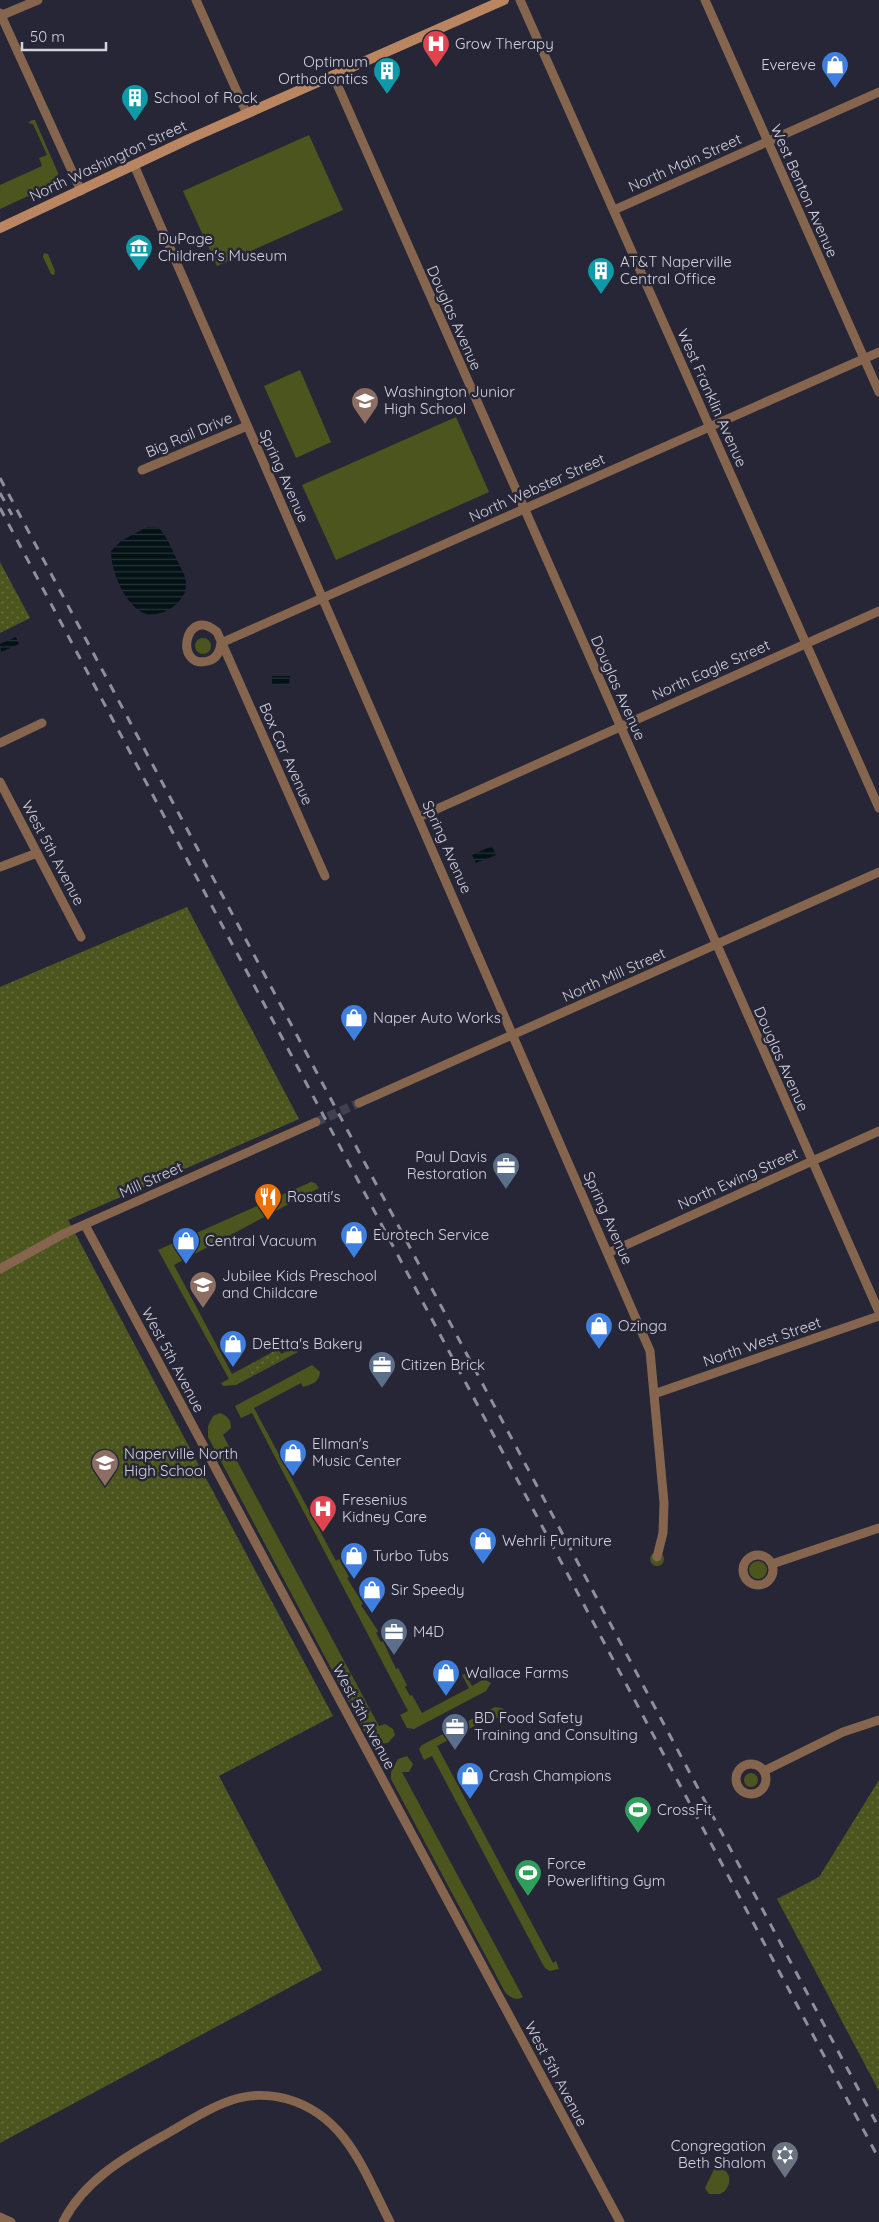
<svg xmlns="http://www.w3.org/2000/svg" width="879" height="2222" font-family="Quicksand,sans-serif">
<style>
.grass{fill:#4d551f}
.park{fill:url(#park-dots)}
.water{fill:url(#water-rules)}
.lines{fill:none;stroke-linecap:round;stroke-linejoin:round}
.minor-tunnel{stroke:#40404f;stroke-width:9;stroke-dasharray:9 4.5;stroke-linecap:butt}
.minor{stroke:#85654d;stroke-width:9}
.secondary{stroke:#b98661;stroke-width:10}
.rail{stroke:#8e8f9b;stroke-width:3;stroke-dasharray:9 9;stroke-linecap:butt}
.labels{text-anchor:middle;stroke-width:5;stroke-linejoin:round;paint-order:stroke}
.poi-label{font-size:15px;fill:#d2d3dd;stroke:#262636;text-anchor:start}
.street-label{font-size:15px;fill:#d2d3dd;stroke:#262636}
</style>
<defs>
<pattern id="park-dots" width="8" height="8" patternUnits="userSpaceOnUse" patternTransform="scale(1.25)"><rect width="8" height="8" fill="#4d551f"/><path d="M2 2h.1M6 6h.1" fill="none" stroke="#666d3f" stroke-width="1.8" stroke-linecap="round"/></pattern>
<pattern id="water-rules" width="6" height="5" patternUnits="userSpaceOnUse" patternTransform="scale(1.25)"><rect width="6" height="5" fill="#031216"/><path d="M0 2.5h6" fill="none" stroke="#273437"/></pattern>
</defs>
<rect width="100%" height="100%" fill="#262636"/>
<!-- grass -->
<path class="grass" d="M32,120h3l23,53 -1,8 -5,4 -52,24v-24l42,-19 -3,-8 8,-3 -14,-31 -5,-1z
M309,135l34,75 -126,56 -34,-75z
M44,253l4,1 7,17 -1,4 -3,-1 -8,-17z
M300,370l31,72 -35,16 -32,-72z
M456,417l33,75 -153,68 -34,-75z
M195 646a8 8 0 1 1 16 0a8 8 0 1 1-16 0Z
M311,1182l4,1 4,5 -145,77 58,109 15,-8 4,9 30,-16 -5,-9 3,-1 2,5 14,-7 4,2 -1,3 -62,33 -13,1 -2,-3 8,-4 -71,-129z
M312,1365l8,7c-1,11 -8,12 -17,15l-2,-4 -47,25 82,153 3,-2 10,18 -2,1 16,26 -2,1 17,26 -2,2 5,9 2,-1 13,28 2,-1 9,17 -2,2 5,9 2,-1 10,18 47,-25 -7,-13 3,-1 7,12 12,-7 7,4 -5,8 -72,38 -7,-1 -7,-13 8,-4 -156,-298 -11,5 -6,-12z
M220,1413c8,3 11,7 11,15l-8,7 156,291 6,-2 8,5 2,6 -7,8 -9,1 -12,-8 -159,-299v-11l5,-10z
M650 1559a7 7 0 1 1 14 0a7 7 0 1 1-14 0Z
M749 1570a9 9 0 1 1 18 0a9 9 0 1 1-18 0Z
M495,1707l7,1 5,4 -12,7 -2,-3 -56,30 116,217 3,-2 3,8 -9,2 -5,-3 -3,-5 -110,-207 -8,4 -5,-11 3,-4z
M407,1756l6,8 -4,8h-7l121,225c-7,4 -13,1 -18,-5l-114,-213v-7l7,-13z
M744 1780a7 7 0 1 1 14 0a7 7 0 1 1-14 0Z
M715,2167l9,2c7,7 7,14 1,22l-5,3h-11l-4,-6z"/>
<!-- park -->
<path class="park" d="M0,562l30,56 -30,15z
M187,907l112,212 -231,101 265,496 -114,60 103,194 -322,173v-1156z
M276,1350l5,9 -30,16 -4,-9z
M879,1780v311l-102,-192 42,-22z"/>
<!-- water -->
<path class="water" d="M147,527l12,1c8,9 12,19 17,30 3,7 10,17 10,25 2,20 -29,40 -46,28 -17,-11 -29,-41 -29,-60l10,-10z
M16,637l3,7 -18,8 -1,-8z
M272,676h18l-1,9 -17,-1z
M492,846l4,9 -20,8 -4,-8z"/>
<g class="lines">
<!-- minor-tunnel -->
<path class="minor-tunnel" d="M316,1122l43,-19"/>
<!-- minor -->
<path class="minor" d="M196,0l51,114
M520,0l359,808
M705,0l174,392
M0,13l81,178
M0,16l38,-16
M333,75l546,1237
M134,165l516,1186 14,152 -1,30 -6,24
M614,210l265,-118
M142,470l105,-44
M221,643l658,-291
M221,643c-1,9 -5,16 -13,18 -35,9 -23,-57 9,-29l108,244
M0,743l42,-20
M0,782l81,155
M419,817l460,-206
M0,867l37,-14
M359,1103l520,-231
M85,1225l535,997
M608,1253l271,-122
M0,1269l63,-35 253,-112
M654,1394l225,-78
M743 1570a15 15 0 1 1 30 0a15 15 0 1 1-30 0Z
M772,1564l107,-36
M736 1779a15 15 0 1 1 30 0a15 15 0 1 1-30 0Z
M764,1771l79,-39 36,-12
M0,2217l11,5
M63,2222c20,-40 60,-64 98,-85 25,-14 51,-32 78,-39 16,-4 33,-3 48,1 60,17 77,73 103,123"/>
<!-- secondary -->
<path class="secondary" d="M0,228l189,-89 315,-139"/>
<!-- rail -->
<path class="rail" d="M0,478l879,1650
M0,493l12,22
M0,508l879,1651"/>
</g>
<!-- icons -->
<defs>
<symbol id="hospital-pin" viewBox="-11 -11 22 30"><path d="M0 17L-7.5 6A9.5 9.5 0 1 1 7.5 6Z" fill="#e0444e" stroke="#262636"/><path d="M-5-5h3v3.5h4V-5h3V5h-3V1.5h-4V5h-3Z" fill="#fff"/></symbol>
<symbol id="shop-pin" viewBox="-11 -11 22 30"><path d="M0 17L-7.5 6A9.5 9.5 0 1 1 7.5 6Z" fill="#3f7fe0" stroke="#262636"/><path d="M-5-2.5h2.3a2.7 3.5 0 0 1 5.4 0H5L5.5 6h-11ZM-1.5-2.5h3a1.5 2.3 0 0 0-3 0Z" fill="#fff"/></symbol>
<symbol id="building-pin" viewBox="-11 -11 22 30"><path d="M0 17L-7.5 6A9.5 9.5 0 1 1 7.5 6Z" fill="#0f9aa8" stroke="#262636"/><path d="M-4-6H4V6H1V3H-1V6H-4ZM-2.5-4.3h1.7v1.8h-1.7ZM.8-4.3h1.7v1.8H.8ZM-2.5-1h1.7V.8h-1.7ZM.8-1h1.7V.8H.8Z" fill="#fff"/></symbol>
<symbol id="museum-pin" viewBox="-11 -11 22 30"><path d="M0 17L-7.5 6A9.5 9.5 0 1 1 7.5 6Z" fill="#0f9aa8" stroke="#262636"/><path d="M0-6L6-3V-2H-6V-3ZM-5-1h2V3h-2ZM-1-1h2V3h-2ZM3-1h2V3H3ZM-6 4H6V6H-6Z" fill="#fff"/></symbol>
<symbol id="school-pin" viewBox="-11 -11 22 30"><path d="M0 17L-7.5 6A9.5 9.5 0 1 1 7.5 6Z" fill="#8d6e63" stroke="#262636"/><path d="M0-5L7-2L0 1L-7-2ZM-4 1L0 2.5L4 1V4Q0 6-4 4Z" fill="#fff"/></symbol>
<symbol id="office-pin" viewBox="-11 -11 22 30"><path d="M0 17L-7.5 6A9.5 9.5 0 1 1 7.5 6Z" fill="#5c6f8a" stroke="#262636"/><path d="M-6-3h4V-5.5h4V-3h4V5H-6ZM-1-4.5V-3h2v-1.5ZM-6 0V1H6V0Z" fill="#fff"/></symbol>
<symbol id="restaurant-pin" viewBox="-11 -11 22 30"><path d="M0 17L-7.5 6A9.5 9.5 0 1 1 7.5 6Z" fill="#e8710a" stroke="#262636"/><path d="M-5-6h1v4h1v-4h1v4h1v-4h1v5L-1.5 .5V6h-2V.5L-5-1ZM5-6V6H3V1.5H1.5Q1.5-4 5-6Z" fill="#fff"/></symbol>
<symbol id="stadium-pin" viewBox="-11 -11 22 30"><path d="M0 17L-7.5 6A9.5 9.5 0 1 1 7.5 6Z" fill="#2e9e5b" stroke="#262636"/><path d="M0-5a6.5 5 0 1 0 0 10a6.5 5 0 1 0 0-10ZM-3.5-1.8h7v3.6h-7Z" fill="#fff"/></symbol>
<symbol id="synagogue-pin" viewBox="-11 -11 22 30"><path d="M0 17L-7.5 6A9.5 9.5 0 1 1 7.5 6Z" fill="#6b7280" stroke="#262636"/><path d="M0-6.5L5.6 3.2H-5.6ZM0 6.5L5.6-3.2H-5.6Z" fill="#fff"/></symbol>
</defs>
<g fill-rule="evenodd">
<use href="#hospital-pin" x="420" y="28" width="32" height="43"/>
<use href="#shop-pin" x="819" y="49" width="32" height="43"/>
<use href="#building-pin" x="371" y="55" width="32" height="43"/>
<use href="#building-pin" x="119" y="82" width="32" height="43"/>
<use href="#museum-pin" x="123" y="232" width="32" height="43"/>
<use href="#building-pin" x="585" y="255" width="32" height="43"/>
<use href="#school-pin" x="349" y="385" width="32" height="43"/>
<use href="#shop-pin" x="338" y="1002" width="32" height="43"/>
<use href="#office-pin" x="490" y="1150" width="32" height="43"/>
<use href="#restaurant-pin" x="252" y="1181" width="32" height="43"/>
<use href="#shop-pin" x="338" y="1219" width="32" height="43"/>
<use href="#shop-pin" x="170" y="1225" width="32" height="43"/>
<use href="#school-pin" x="187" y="1269" width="32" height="43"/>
<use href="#shop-pin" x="583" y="1310" width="32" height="43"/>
<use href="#shop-pin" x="217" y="1328" width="32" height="43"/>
<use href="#office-pin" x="366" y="1349" width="32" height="43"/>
<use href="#shop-pin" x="277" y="1437" width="32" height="43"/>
<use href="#school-pin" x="89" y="1447" width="32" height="43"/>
<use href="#hospital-pin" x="307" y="1493" width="32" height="43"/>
<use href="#shop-pin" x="467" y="1525" width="32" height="43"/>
<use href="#shop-pin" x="338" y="1540" width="32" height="43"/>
<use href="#shop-pin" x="356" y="1574" width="32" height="43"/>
<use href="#office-pin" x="378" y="1616" width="32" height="43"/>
<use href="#shop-pin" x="430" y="1657" width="32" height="43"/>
<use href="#office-pin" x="439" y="1711" width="32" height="43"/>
<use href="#shop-pin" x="454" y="1760" width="32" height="43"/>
<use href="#stadium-pin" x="622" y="1794" width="32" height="43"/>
<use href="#stadium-pin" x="512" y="1857" width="32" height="43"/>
<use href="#synagogue-pin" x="769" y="2139" width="32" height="43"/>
</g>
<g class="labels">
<!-- poi labels -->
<g class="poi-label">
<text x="455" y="49">Grow Therapy</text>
<text x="368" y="67" text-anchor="end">Optimum<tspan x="368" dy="17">Orthodontics</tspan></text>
<text x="816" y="70" text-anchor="end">Evereve</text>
<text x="154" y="103">School of Rock</text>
<text x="158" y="244">DuPage<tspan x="158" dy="17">Children's Museum</tspan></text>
<text x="620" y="267">AT&amp;T Naperville<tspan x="620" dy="17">Central Office</tspan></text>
<text x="384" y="397">Washington Junior<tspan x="384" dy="17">High School</tspan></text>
<text x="373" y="1023">Naper Auto Works</text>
<text x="487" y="1162" text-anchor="end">Paul Davis<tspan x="487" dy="17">Restoration</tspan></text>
<text x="287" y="1202">Rosati's</text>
<text x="373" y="1240">Eurotech Service</text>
<text x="205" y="1246">Central Vacuum</text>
<text x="222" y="1281">Jubilee Kids Preschool<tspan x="222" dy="17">and Childcare</tspan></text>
<text x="618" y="1331">Ozinga</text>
<text x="252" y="1349">DeEtta's Bakery</text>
<text x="401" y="1370">Citizen Brick</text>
<text x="312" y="1449">Ellman's<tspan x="312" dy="17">Music Center</tspan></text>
<text x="124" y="1459">Naperville North<tspan x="124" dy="17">High School</tspan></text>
<text x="342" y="1505">Fresenius<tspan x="342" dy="17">Kidney Care</tspan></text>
<text x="502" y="1546">Wehrli Furniture</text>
<text x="373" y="1561">Turbo Tubs</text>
<text x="391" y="1595">Sir Speedy</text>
<text x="413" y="1637">M4D</text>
<text x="465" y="1678">Wallace Farms</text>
<text x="474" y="1723">BD Food Safety<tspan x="474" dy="17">Training and Consulting</tspan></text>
<text x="489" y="1781">Crash Champions</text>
<text x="657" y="1815">CrossFit</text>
<text x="547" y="1869">Force<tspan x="547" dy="17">Powerlifting Gym</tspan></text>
<text x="766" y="2151" text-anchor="end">Congregation<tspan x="766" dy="17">Beth Shalom</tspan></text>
</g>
<!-- street labels -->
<g class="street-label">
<text transform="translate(108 161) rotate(-25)" y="5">North Washington Street</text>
<text transform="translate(685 163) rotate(-24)" y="5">North Main Street</text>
<text transform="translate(804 191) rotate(66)" y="5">West Benton Avenue</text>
<text transform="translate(454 318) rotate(66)" y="5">Douglas Avenue</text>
<text transform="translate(712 398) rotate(66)" y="5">West Franklin Avenue</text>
<text transform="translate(189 435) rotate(-23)" y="5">Big Rail Drive</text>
<text transform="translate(284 476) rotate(66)" y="5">Spring Avenue</text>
<text transform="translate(537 488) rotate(-24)" y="5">North Webster Street</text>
<text transform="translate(711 670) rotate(-24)" y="5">North Eagle Street</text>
<text transform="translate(618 688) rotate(66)" y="5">Douglas Avenue</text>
<text transform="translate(286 754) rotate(66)" y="5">Box Car Avenue</text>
<text transform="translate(447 847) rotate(66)" y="5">Spring Avenue</text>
<text transform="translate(53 853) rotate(62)" y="5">West 5th Avenue</text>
<text transform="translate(614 975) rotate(-24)" y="5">North Mill Street</text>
<text transform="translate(781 1059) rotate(66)" y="5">Douglas Avenue</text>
<text transform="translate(738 1179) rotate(-24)" y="5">North Ewing Street</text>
<text transform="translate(151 1180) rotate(-24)" y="5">Mill Street</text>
<text transform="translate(608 1218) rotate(66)" y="5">Spring Avenue</text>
<text transform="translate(762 1342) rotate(-19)" y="5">North West Street</text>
<text transform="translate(173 1360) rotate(62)" y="5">West 5th Avenue</text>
<text transform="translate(364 1717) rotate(62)" y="5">West 5th Avenue</text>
<text transform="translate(556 2074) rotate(62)" y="5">West 5th Avenue</text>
</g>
</g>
<!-- scale -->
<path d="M22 42v8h84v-8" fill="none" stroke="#d2d3dd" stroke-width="2.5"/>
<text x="30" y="42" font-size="15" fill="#d2d3dd" stroke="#262636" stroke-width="4" paint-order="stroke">50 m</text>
</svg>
